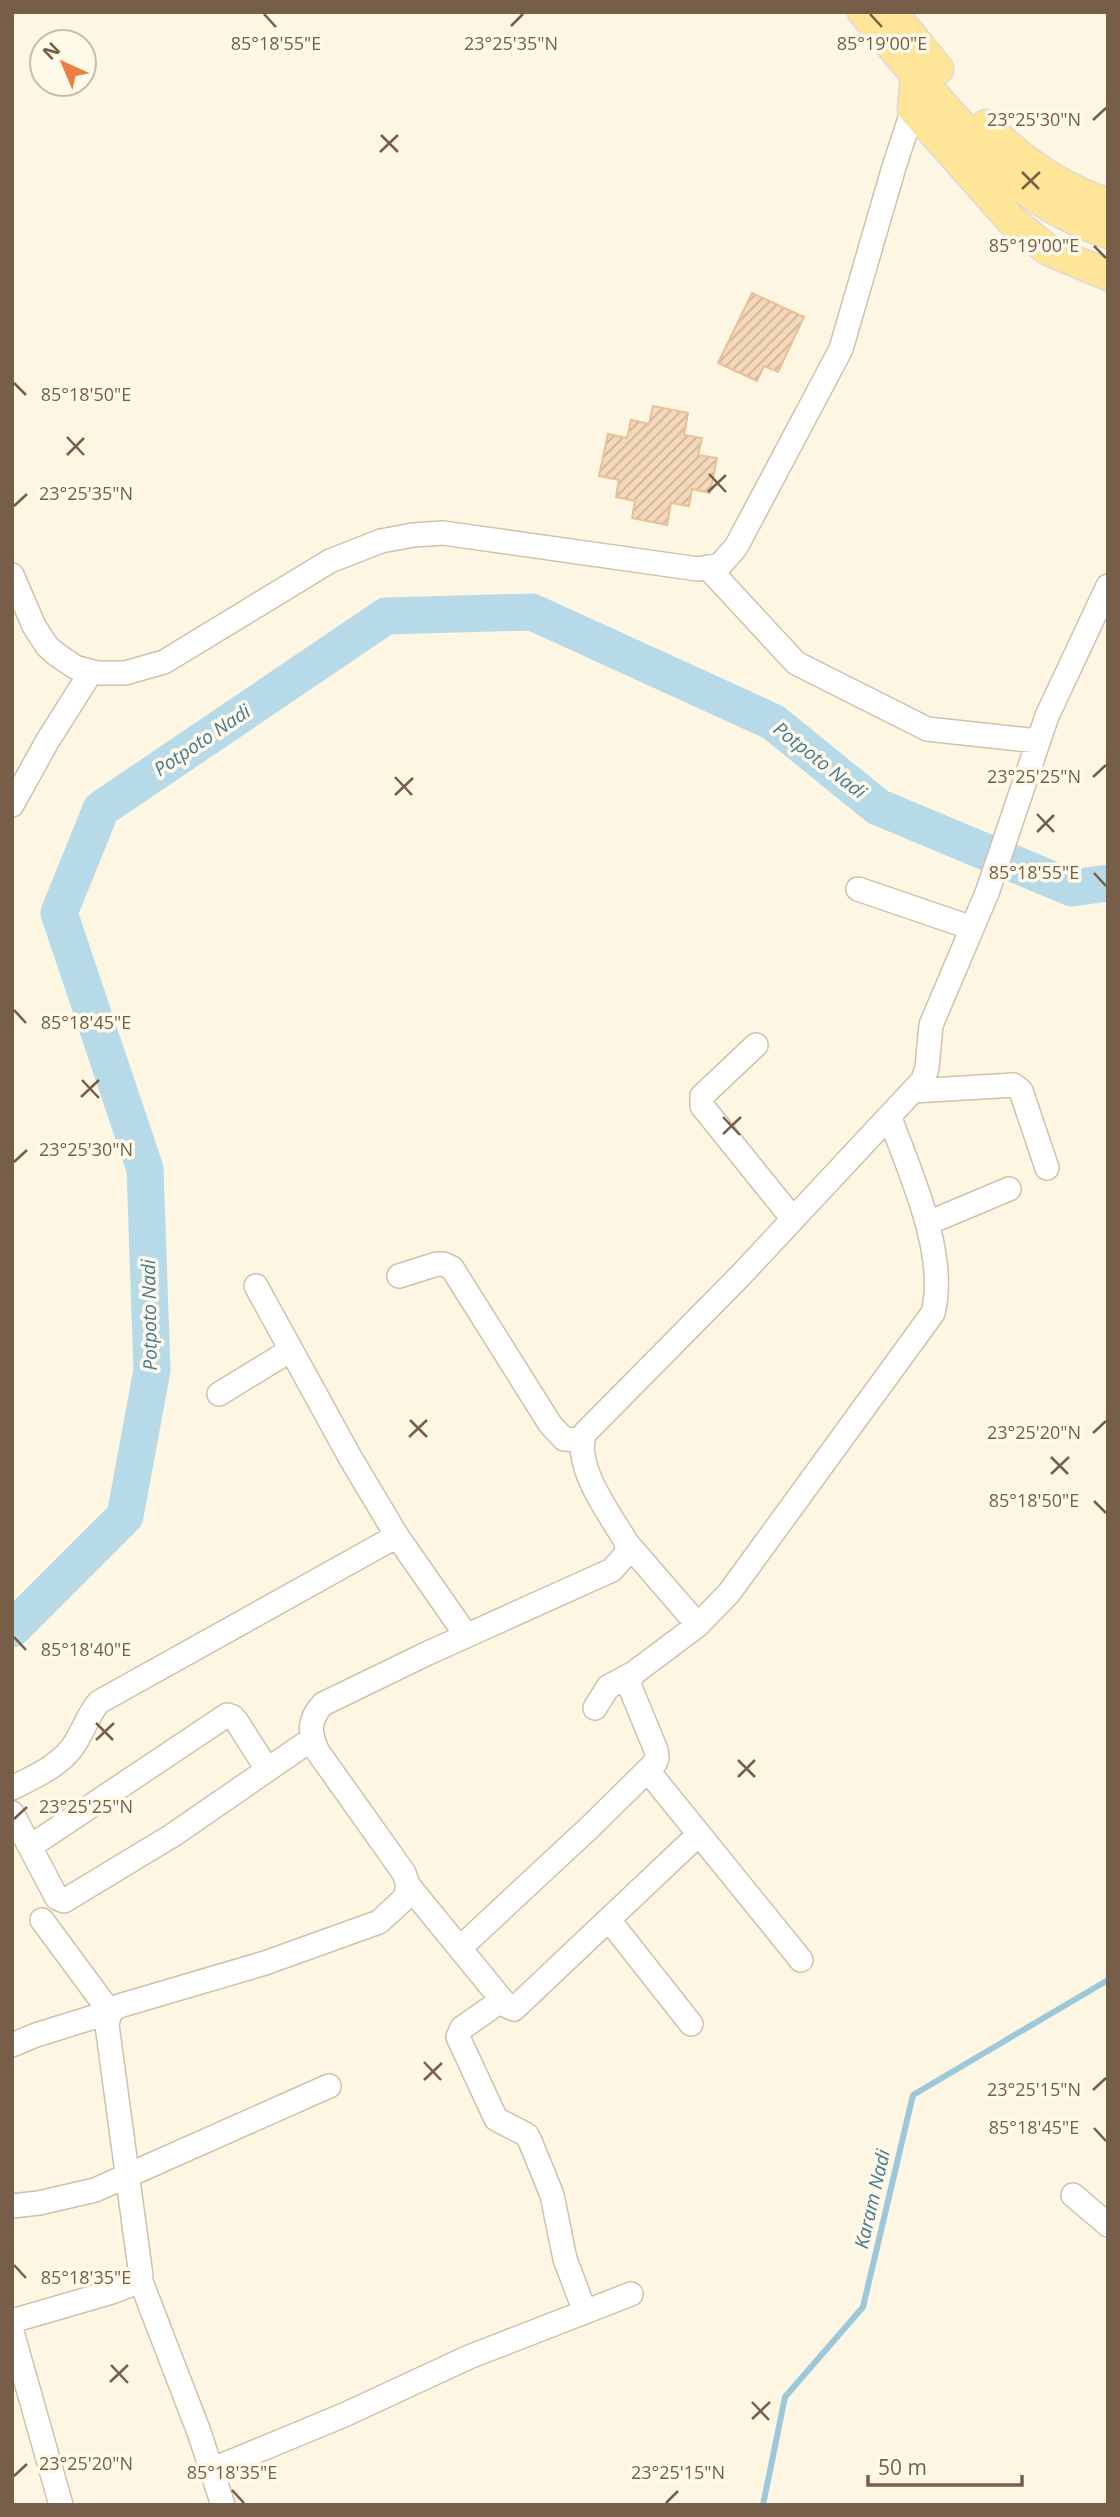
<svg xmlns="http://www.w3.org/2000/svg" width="1120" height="2517" font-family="'Open Sans',sans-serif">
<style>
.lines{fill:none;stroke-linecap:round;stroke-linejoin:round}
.stream{stroke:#9cc8da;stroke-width:6}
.river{stroke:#b6dae7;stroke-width:37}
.building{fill:url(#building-hatch);stroke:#e7c098;stroke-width:2}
.minor-casing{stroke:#d1c1ac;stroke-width:26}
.major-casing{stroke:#ded8d3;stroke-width:33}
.minor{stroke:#fff;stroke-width:23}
.major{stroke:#ffe598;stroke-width:30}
.ticks{fill:none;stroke:#765e48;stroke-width:2.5}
.labels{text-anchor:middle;stroke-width:7;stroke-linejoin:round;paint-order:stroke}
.water-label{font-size:19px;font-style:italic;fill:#427a92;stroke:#fff9ea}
.ticks-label{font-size:18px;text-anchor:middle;fill:#765e48;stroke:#fff9ea;stroke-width:7;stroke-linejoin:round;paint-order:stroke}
</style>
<defs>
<pattern id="building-hatch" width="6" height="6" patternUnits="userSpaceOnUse" patternTransform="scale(1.75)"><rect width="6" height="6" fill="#f4d8b9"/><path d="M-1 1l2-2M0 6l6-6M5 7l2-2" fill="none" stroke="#cab298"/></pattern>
</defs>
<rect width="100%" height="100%" fill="#fdf6e2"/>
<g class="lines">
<!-- stream -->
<path class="stream" d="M763,2505l22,-108 78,-90 50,-212 195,-115"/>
<!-- river -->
<path class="river" d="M12,1629l113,-113 27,-146 -7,-201 -86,-256 42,-104 285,-193 146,-4 241,110 105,85 194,81 36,-5"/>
</g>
<!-- building -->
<path class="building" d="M752,293l52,24 -26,55 -14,-6 -7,15 -39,-18z
M653,406l35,7 -4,22 18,3 -4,17 19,3 -7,35 -18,-4 -3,17 -18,-3 -4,22 -35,-7 3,-17 -19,-4 3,-17 -20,-4 9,-42 19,4 4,-18 18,4z"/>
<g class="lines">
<defs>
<path id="minor" d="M709,569l87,94 131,66 111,12
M12,575l22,51 13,20 9,8 19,13 22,6h28l39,-11 166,-101 51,-20 32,-6 30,-2 255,36 22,-4 16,-18 105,-198 53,-182 19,-58
M12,805l36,-65 43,-68
M858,889l114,39
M756,1045l-54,51v10l91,113
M913,1091l101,-6 7,6 26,77
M928,1223l81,-34
M399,1276l38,-12h6l9,4 98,156 14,15 18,1
M256,1286l95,173 46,77 69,99
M219,1394l72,-44
M627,1543l71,82
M595,1708l13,-21 26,-14
M648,1771l153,189
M12,1788c24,-12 52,-24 65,-48 8,-13 12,-27 22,-38l298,-166
M12,1813l45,85 7,3 109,-66 139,-96
M31,1846l196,-131 6,2 4,5 30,47
M408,1885l99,121 7,3 185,-175
M609,1920l82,104
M461,1947l129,-120 65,-64 2,-5 -1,-8 -26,-63v-8l4,-6 64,-48 31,-32 204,-280c15,-59 -23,-140 -43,-195
M502,2000l-40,28 -4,9 38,82 31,16 3,6 22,54 13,64 20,53
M12,2045l24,-10 74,-23 -68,-92
M1073,2195l35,30
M12,2206l27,-3 56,-13 234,-104
M140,2279l59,153 24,73
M12,2321l100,-29 23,-9 6,-7 -34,-251 3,-13 9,-6 146,-43 114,-41 26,-24 3,-13 -4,-12 -86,-121c-9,-19 -10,-32 5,-48l103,-50 186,-84 14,-16 1,-11c-16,-27 -55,-78 -42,-110l155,-157 183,-196 4,-12 4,-43 56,-132 60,-177 61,-130
M12,2332l49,173
M211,2470l133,-55 125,-58 162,-63"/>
<path id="major" d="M863,12c36,43 71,86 110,126 17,18 34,38 54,53 25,18 52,32 81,42
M892,12l46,57
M927,55l-11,21 -3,33 98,111 37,30 60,25
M986,125c35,36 74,63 122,79"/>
</defs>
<!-- minor casing -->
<use href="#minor" class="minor-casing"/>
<!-- major casing -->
<use href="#major" class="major-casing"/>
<!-- minor -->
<use href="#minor" class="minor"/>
<!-- major -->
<use href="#major" class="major"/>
</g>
<!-- ticks -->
<path class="ticks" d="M264,14l12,13M870,14l12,13M511,26l12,-12M1093,120l13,-12M381,135l17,17M380,152l18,-17M1022,172l17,17M1022,189l18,-17M1094,246l12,12M14,383l12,12M67,437l17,18M67,455l17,-17M709,474l17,18M708,492l18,-17M14,506l13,-12M395,777l17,18M1093,777l13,-12M395,795l18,-17M1037,814l17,18M1037,832l17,-17M1094,873l12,13M14,1010l12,13M82,1080l17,18M81,1097l18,-17M723,1117l17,18M723,1134l18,-17M14,1162l13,-12M410,1420l17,17M1093,1433l13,-12M409,1437l18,-17M1051,1457l17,17M1051,1474l18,-17M1094,1501l12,12M14,1637l12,13M96,1723l17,17M96,1740l18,-17M738,1760l17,17M738,1777l17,-17M14,1819l13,-12M424,2062l17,18M424,2080l18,-17M1093,2090l13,-12M1094,2128l12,13M14,2265l12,13M111,2365l17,18M110,2382l18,-17M752,2402l17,18M752,2419l18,-17M14,2476l13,-12M232,2490l12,13M666,2503l12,-12"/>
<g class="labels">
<!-- water labels -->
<g class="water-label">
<text transform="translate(202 740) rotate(-34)" y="7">Potpoto Nadi</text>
<text transform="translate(820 760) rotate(38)" y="7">Potpoto Nadi</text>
<text transform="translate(149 1315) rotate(-91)" y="7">Potpoto Nadi</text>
<text transform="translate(872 2199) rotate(-77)" y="7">Karam Nadi</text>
</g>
</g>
<g class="ticks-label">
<text x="511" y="50">23°25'35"N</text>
<text x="276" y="50">85°18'55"E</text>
<text x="882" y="50">85°19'00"E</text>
<text x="1034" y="126">23°25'30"N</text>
<text x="1034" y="252">85°19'00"E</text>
<text x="86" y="401">85°18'50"E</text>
<text x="86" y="500">23°25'35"N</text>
<text x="1034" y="783">23°25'25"N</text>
<text x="1034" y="879">85°18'55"E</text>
<text x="86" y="1029">85°18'45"E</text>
<text x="86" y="1156">23°25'30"N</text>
<text x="1034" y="1439">23°25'20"N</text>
<text x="1034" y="1507">85°18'50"E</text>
<text x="86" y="1656">85°18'40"E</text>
<text x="86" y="1813">23°25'25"N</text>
<text x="1034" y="2096">23°25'15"N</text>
<text x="1034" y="2134">85°18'45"E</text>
<text x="86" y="2284">85°18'35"E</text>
<text x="86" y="2470">23°25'20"N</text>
<text x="232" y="2479">85°18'35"E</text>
<text x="678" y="2479">23°25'15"N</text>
</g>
<!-- border -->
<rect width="1120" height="2517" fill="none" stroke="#765e48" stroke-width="28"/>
<!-- north arrow -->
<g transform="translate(63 63) rotate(316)"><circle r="33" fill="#fff9ea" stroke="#c8bba9" stroke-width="2"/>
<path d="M0-5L12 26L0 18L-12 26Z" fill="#ed7e42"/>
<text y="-10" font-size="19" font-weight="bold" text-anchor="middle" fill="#765e48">N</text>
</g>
<!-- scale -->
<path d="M868 2475v10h154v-10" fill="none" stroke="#765e48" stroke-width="3.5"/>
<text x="878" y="2475" font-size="21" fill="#765e48" stroke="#fff9ea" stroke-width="5" paint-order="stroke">50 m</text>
</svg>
